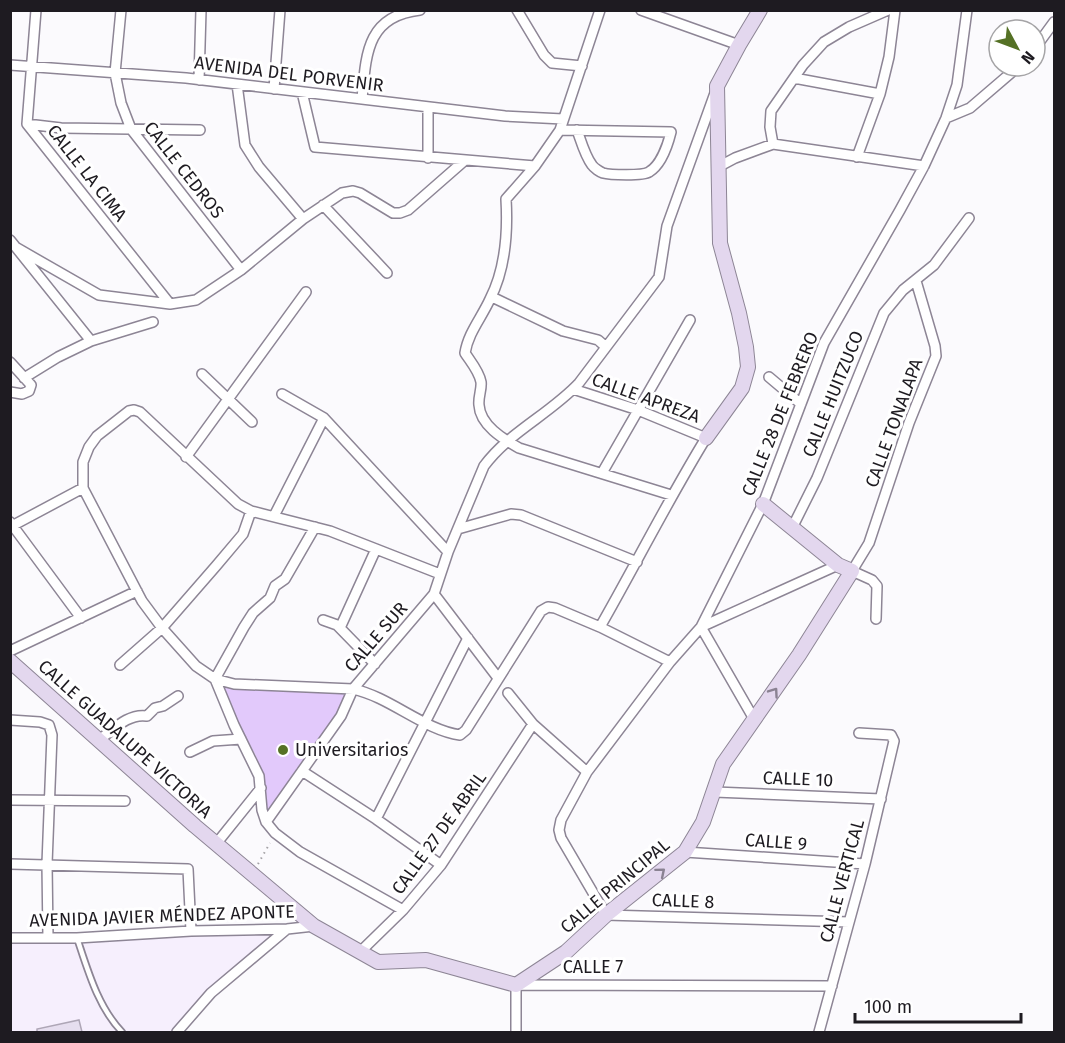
<svg xmlns="http://www.w3.org/2000/svg" width="1065" height="1043" font-family="'Fira Sans',sans-serif">
<style>
.built{fill:#f6effd}
.green{fill:#e2c9fb}
.building{fill:#e6deef;stroke:#aea6b6;stroke-width:1.5}
.lines{fill:none;stroke-linecap:round;stroke-linejoin:round}
.lane-casing{stroke:#8d8595;stroke-width:8}
.street-casing{stroke:#8d8595;stroke-width:12}
.secondary-casing{stroke:#8d8595;stroke-width:16}
.path{stroke:#a2a0a4;stroke-width:2;stroke-dasharray:1.5 4.5;stroke-linecap:butt}
.lane{stroke:#fff;stroke-width:4.5}
.street{stroke:#fff;stroke-width:9}
.secondary{stroke:#e3d7ee;stroke-width:14}
.oneway{stroke:#8a8292}
.poi-dot{fill:#557125;stroke:#fff;stroke-width:2}
.labels{text-anchor:middle;stroke-width:6;stroke-linejoin:round;paint-order:stroke}
.street-label{font-size:18px;fill:#1e1b21;stroke:#fff}
.poi-label{font-size:18px;fill:#1e1b21;stroke:#fff;text-anchor:start}
</style>
<rect width="100%" height="100%" fill="#fbfafd"/>
<!-- built -->
<path class="built" d="M274,934l-70,59 -33,39h-160l-1,-89z"/>
<!-- green -->
<path class="green" d="M223,685l13,4 15,-1 97,4 -12,26 -69,97 -2,-33 -10,-28 -11,-18z"/>
<!-- building -->
<path class="building" d="M79,1020l3,12h-45v-3z"/>
<g class="lines">
<defs>
<path id="lane" d="M77,938c11,33 21,69 45,94"/>
<path id="street" d="M36,10l-9,114 143,180
M121,10l-6,63 6,30 10,26 110,141
M517,10l27,45 8,8 30,3
M600,10l-40,120 -25,36 -29,33c2,34 0,69 -16,100 -8,18 -22,34 -25,54 5,8 14,18 16,29 1,7 -3,15 -2,23 1,20 24,34 40,43l152,47
M641,10l98,35
M1035,48l19,-26
M10,65l176,13 319,38 58,3
M794,78l86,16
M199,80l2,-70
M237,84l8,61 14,22 44,52
M274,89l6,-79
M302,92l13,55 220,19
M362,99c4,-44 4,-83 58,-89
M428,107v51
M946,118l24,-10 49,-42
M27,124l34,4 139,2
M560,130l111,2c-3,12 -10,33 -22,40 -6,4 -39,3 -46,1 -3,-1 -9,-5 -11,-8 -7,-9 -11,-24 -15,-35
M773,144l-3,-17 1,-16 32,-46 21,-23 25,-15 39,-17
M857,157l23,-63 9,-37 6,-47
M720,166l15,-8 38,-14 151,22
M323,205l64,68
M10,240l81,101
M17,248l82,47 71,9 26,-4 45,-30 62,-51 39,-26 11,-2 7,2 33,20h7l8,-3 56,-49
M492,297l71,34 35,9 8,7
M10,362l21,23 -2,6 -7,3 -12,-2
M202,374l50,48
M769,377l32,27
M24,378l34,-21 33,-16 62,-19
M573,389l65,21 68,28c-38,62 -70,126 -106,189
M282,394l42,24 124,134
M186,457l120,-165
M602,473l88,-153
M274,516l50,-98
M10,522l71,96
M10,527l73,-39
M792,528l25,-50 67,-165 19,-23 31,-25 35,-47
M458,529l53,-15 10,1 116,47
M440,574l-110,-43 -79,-20 -13,-7 -98,-92 -6,-2 -5,1 -32,25 -8,11 -6,15v26l59,113 20,27 34,38 19,13 19,5 119,5c37,8 71,41 107,46l6,-5 75,-119 7,-4 7,1 45,19 70,35
M434,594l64,84
M876,619l1,-33 -5,-6 -20,-9 17,-28 40,-120 27,-67 -1,-10 -19,-65
M323,620l14,5 38,39
M340,628l36,-79
M10,651l127,-60
M120,665l42,-37 54,-62 27,-32 8,-23
M215,679l19,46 25,51 3,34 4,12 9,11 25,19 103,58
M215,679l29,-52 9,-14 17,-15 5,-12 10,-7 30,-52
M508,693l25,31 54,48
M754,719l-53,-92 137,-62
M10,720l30,2 9,3 3,10 -5,129 1,74
M99,740c14,-10 29,-27 48,-24l8,-8 8,-2 15,-10
M190,752l23,-11 28,-2
M302,771l74,48 65,46
M715,792l166,7
M10,800l115,1
M376,819l92,-181
M266,822l75,-106 12,-27 81,-95 14,-42 36,-86c25,-34 66,-52 95,-83l80,-106 8,-51 48,-133
M216,844l45,-56
M685,852l180,12
M10,864l178,5 3,62
M849,922l-243,-7 -45,-77 -2,-8 2,-10 26,-48 83,-110 31,-35 62,-123 61,-161 76,-133 24,-44 22,-48 11,-33 10,-75
M10,938h67l114,-7 96,-2 27,-3
M360,952l43,-42 38,-45 92,-141
M177,1032l34,-39 76,-64
M516,1032v-47l316,1
M819,1032l46,-168 29,-123 -3,-6 -32,-2"/>
<path id="secondary" d="M706,438l36,-50 6,-21 -2,-20 -7,-34 -19,-70 -3,-157 22,-41 21,-35
M10,661l185,165 119,100 64,36 48,-2 90,25 50,-33 40,-37 79,-63 18,-30 20,-58 76,-109 53,-84 -14,-6 -75,-61"/>
</defs>
<!-- lane casing -->
<use href="#lane" class="lane-casing"/>
<!-- street casing -->
<use href="#street" class="street-casing"/>
<!-- secondary casing -->
<use href="#secondary" class="secondary-casing"/>
<!-- path -->
<path class="path" d="M258,864l12,-21"/>
<!-- lane -->
<use href="#lane" class="lane"/>
<!-- street -->
<use href="#street" class="street"/>
<!-- secondary -->
<use href="#secondary" class="secondary"/>
</g>
<!-- one-way arrows -->
<defs><path id="oneway-chevron" d="M-2-3.5L2.5 0L-2 3.5" fill="none" stroke-width="1.6" stroke-linecap="round" stroke-linejoin="round" transform="scale(1.5)"/></defs>
<g class="oneway">
<use href="#oneway-chevron" transform="translate(774 692) rotate(-55)"/>
<use href="#oneway-chevron" transform="translate(661 872) rotate(-40)"/>
</g>
<!-- markers -->
<circle class="poi-dot" cx="283" cy="750" r="6"/>
<g class="labels">
<!-- street labels -->
<g class="street-label">
<text transform="translate(289 74) rotate(7)" y="6">AVENIDA DEL PORVENIR</text>
<text transform="translate(184 170) rotate(52)" y="6">CALLE CEDROS</text>
<text transform="translate(87 173) rotate(52)" y="6">CALLE LA CIMA</text>
<text transform="translate(833 394) rotate(-68)" y="6">CALLE HUITZUCO</text>
<text transform="translate(646 398) rotate(20)" y="6">CALLE APREZA</text>
<text transform="translate(780 414) rotate(-68)" y="6">CALLE 28 DE FEBRERO</text>
<text transform="translate(894 423) rotate(-70)" y="6">CALLE TONALAPA</text>
<text transform="translate(376 637) rotate(-49)" y="6">CALLE SUR</text>
<text transform="translate(125 739) rotate(42)" y="6">CALLE GUADALUPE VICTORIA</text>
<text transform="translate(798 779) rotate(2)" y="6">CALLE 10</text>
<text transform="translate(439 833) rotate(-54)" y="6">CALLE 27 DE ABRIL</text>
<text transform="translate(776 842) rotate(4)" y="6">CALLE 9</text>
<text transform="translate(842 881) rotate(-75)" y="6">CALLE VERTICAL</text>
<text transform="translate(615 886) rotate(-40)" y="6">CALLE PRINCIPAL</text>
<text transform="translate(683 901) rotate(2)" y="6">CALLE 8</text>
<text transform="translate(162 916) rotate(-2)" y="6">AVENIDA JAVIER MÉNDEZ APONTE</text>
<text x="593" y="973">CALLE 7</text>
</g>
<!-- poi labels -->
<g class="poi-label">
<text x="295" y="756">Universitarios</text>
</g>
</g>
<!-- border -->
<rect width="1065" height="1043" fill="none" stroke="#1e1b21" stroke-width="24"/>
<!-- north arrow -->
<g transform="translate(1017 48) rotate(131)"><circle r="28" fill="#ffffff" stroke="#a5a4a6" stroke-width="1.5"/>
<path d="M0-4.5L10 22L0 15L-10 22Z" fill="#557125"/>
<text y="-9" font-size="16" font-weight="bold" text-anchor="middle" fill="#1e1b21">N</text>
</g>
<!-- scale -->
<path d="M855 1013v9h166v-9" fill="none" stroke="#1e1b21" stroke-width="3"/>
<text x="864" y="1013" font-size="18" fill="#1e1b21" stroke="#ffffff" stroke-width="4.5" paint-order="stroke">100 m</text>
</svg>
